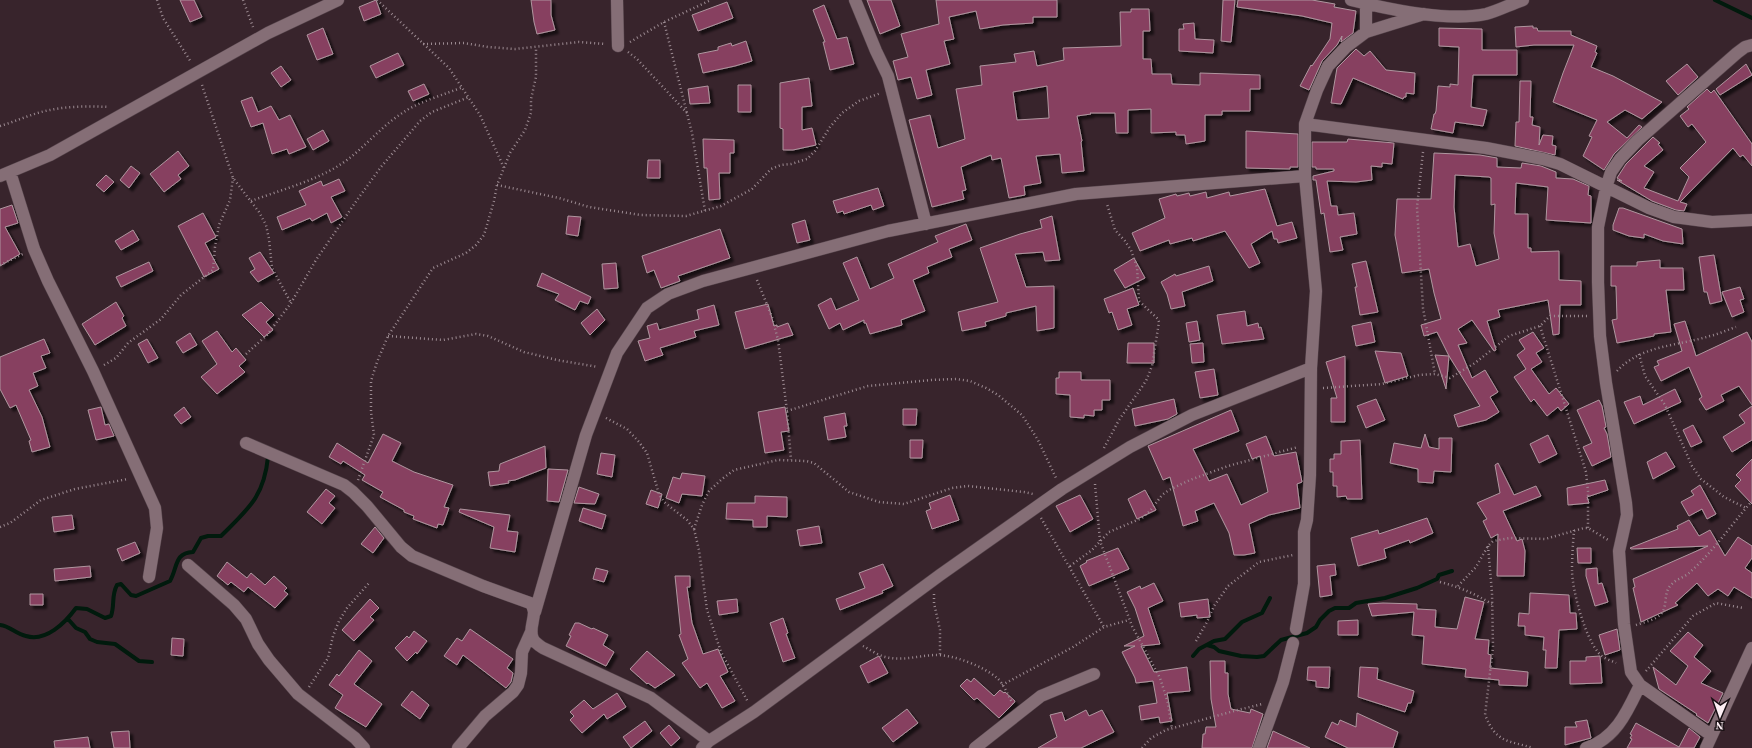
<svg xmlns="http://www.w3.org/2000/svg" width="1752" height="748" font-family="'Source Serif 4',serif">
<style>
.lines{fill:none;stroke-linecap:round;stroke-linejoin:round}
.stream{stroke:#011a0d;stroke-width:4}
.building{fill:#874160;stroke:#af969f;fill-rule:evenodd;filter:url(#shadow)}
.minor-casing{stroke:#54434a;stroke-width:13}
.path{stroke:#9c8b92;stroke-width:2.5;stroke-dasharray:1 3;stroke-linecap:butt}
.minor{stroke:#856e76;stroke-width:12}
</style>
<defs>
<filter id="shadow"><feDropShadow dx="3.5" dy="3.5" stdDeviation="1" flood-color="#0009"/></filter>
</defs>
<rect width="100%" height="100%" fill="#38242c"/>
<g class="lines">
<!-- stream -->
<path class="stream" d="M1715,0l37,18
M68,619l8,9 9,4 5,7 7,3 18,2 24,17 13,1
M0,625c10,1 16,9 26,11 20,6 39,-13 50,-28l11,1 18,9 6,-2c4,-11 0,-20 6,-31l4,-1 10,11 5,1 34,-15c8,-14 4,-28 23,-29l8,-14 7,-2h13c27,-27 43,-39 47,-79
M1207,645l7,2 5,4 22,5 16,1 7,-1 17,-16 26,-7 9,-6 4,-7 9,-9 6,-3h14l7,-5 29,-5 32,-10 20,-9 2,-4 13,-4
M1193,656l6,-7 15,-8 11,-2 17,-17 20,-9 8,-15"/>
</g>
<!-- building -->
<path class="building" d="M180,0h14l8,17 -12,5z
M376,0l5,14 -17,7 -5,-14z
M531,0h20v15l4,15 -18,4 -3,-12z
M867,0h24l9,26 -20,8z
M936,0h121v17h-24v6l-30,2 -23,4 -4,-18 -27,6 5,22 -10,2 6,23 -24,6 6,25 -15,4 -6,-22 -13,3 -5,-19 15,-4 -7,-23 38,-10z
M1223,0h12l-4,42 -10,-1z
M1238,0h74l23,4 -1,3 22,4 -3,22 -12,9 1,-6 -5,9 -15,16 -13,29 -9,-4 11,-21 1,1 18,-27 2,-16 -30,-7 -65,-9z
M727,2l6,16 -35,13 -6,-16z
M824,5l13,34 10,-2 7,27 -24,6 -7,-28h2l-12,-32z
M1131,9h18l1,22h-7v28h8l1,15h19l1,10 28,1v-12l60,2v14h-10v22h-28v4h-17v26l-19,3 -1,-9h-9v-3l-25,1v-24l-23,1v23h-12l-1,-20h-25l1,1 -14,2 5,25 -1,1 3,29 -22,2 -2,-19 -24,2 5,27 -17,3 1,9 -16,3 -8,-40 -9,2 -1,-5 -30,12 5,23 -4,1 2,8 -32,8 -23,-87 21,-5 8,33 27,-9 -9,-50 26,-4 -2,-19 36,-4 -2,-8 20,-3 3,15 27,-6 -1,-12 58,-2 -1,-34h11zM1047,86l2,32 -32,2 -4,-28z
M1194,23l1,16 19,1 -1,13 -34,-2v-22h5l-1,-5z
M1533,26v2h4l1,3h33v4l26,11 -2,6 2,1 -6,14 22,9 49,26 -20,17 -17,-9 -18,12 20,16 12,-13 3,2 -28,27 -10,16 -21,-14 9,-19 -3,-1 8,-16 -44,-18 10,-29 11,-28h-40l-18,2 -1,-20z
M323,28l10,26 -16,6 -10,-25z
M1439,28l43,1v21h35v25h-44l-2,32 16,3 -4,16 -28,-4 -2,11 -22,-4 3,-15h1l1,-3 2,-25 12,1v-3l8,1 1,-38 -20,-1z
M746,41l6,20 -17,5 -32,7 -5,-19 20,-4v-3l13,-4 1,3z
M1356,49l8,7 6,-5 16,19 29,3 -1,21 -8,-1v4h-2l-1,2 -50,-21 -12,26 -10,-1 6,-35z
M398,53l6,12 -28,13 -6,-12z
M1687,64l11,13 -20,18 -12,-14z
M1746,64l6,11 -32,20 -4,-6z
M281,66l10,14 -10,7 -10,-14z
M809,78l3,28 -10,1v23l10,-2 4,17 -23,5h-10v-21l-3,-1v-45z
M1520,81h11l-1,36h3l-1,8 8,2 -1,18 4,-10 10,1 -1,9 4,1 -1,9 -40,-9 1,-24h3z
M424,84l5,10 -16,7 -5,-10z
M738,85h13v27h-13z
M708,86l2,17 -20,1 -2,-15z
M1707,89l4,4 3,-3 38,54v22l-9,-11 -3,2 -7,-9 -53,54 7,2 -3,7 -8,-1 -24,-9 -35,-21 5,1 -5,-3 9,-14 27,-27 7,6 -2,1 5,6 -19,16 10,6 -10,16 34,13 11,-24 -9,-9 26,-26 -14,-18 -4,3 -8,-11 9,-7 -2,-2z
M252,97l6,15 13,-6 8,14 11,-5 16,32 -17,7 -2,-5 -15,5 -9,-31 -12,4 -10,-26z
M323,130l6,11 -16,9 -6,-11z
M1246,131l52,3v33h-8v2l-44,-1z
M703,139l31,1v13h-4v20h-11l1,26 -11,1 -2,-32h-3z
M1348,139l46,4 -2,21 -10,-1v4l-11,-1 1,14 -16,2 -29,-1 4,25h6l1,9 16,-2 3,21 -17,3 3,13 -13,2 -6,-39 -3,1 -5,-34h-3v-4l21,-5v-2h-18v-2h-4v-25h35z
M178,151l11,15 -11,9 3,4 -17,13 -14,-18z
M1434,153l46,2 17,3v9l24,1 1,-5 19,3 15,6v6l17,1 16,7 -1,9 3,1v27l-45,-3 2,-33 -32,-4 -1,31h13v34h3v4l28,-1v29l22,1v24h-21l-1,29 -6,1 -5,-35 -50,10 2,7 -13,4 9,29 -2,1 -22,-31 -14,9 9,14 -9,2 14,33 13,-8 13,22 -8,5 9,15 -13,8 -28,7 -4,-12 26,-9 -31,-50 -3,33 -11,-34 14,1 -12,-24 -13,4 -3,-11 20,-6 -7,-26 -5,-24 -27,4 -7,-38 2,-36h34zM1455,175l34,2 2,1v27l4,-1 -1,29 5,26 -23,7 -6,-22 -12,3 -4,-40z
M648,160h12v18h-13z
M131,166l9,7 -11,15 -9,-8z
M106,175l8,7 -10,10 -8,-7z
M339,179l6,12 -14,6 11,20 -11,6 -4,-10 -15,8 -2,-3 -28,12 -5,-13 29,-12 -7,-14 22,-10 2,5z
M878,188l6,18 -11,4 -2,-5 -27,9 -1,-3 -6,2 -4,-12z
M1265,189l12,37 15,-4 5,16 -19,5 -1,-4h-3l-2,-8 -21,13 9,19 -11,5 -24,-37 -32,10 -1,-3 -22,6 -1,-4 -29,11 -8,-18 33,-15 -6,-19 17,-5 1,2 12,-3 1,3 16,-4 1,6 22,-6 1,4z
M12,205l6,18 -13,4 15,27 -20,12v-57z
M1619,208h4l59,21 1,15 -20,-3 -19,-7v4l-15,-2 -16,-6v-5z
M203,213l13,24 -11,6 14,26 -15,8 -26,-51z
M568,216l13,1 -3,19 -12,-2z
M1052,216l8,44 -15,1 -2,-9 -28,2 11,33 28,-1v42l-17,3 -1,-25 -30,7v3l-21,6 1,4 -24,5 -4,-19 40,-10 -18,-54 40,-14 22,-6 -2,-8z
M805,220l5,20 -13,3 -5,-19z
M966,224l6,16 -23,9 3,8 -25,10 2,6 -16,7 12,31 -24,9 1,5 -32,9 -4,-11h-2v-3l-21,10 -3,-7 -11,6 -11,-24 13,-7 5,12 23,-10 -16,-37 14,-6 13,32 24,-11 -6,-14 50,-22 -3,-6z
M720,229l10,29 -52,18 2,5 -19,7 -7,-18 -7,3 -5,-17z
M133,230l6,10 -18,10 -6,-9z
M260,252l14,21 -16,9 -8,-10 5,-3 -6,-11z
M1714,255l8,46 -12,3 -3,-12h-3l-5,-35z
M1134,258l11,20 -20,10 -11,-18z
M1660,260v8h23l1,22h-18l5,42 -17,2v2l-37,7 -5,-23 5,-1 -1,-33h-5v-20h26v-4z
M1366,261l12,51 -18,3 -5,-28h2l-5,-23z
M149,262l4,9 -32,16 -5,-10z
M616,263l2,25 -14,1 -2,-25z
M1209,266l4,15 -31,11 3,14 -14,3 -4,-15 -6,-12 14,-8 1,2z
M542,273l49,24 -3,7 -8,-3 -5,9 -20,-10 4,-6 -22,-8z
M1740,287l4,12 -4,1 4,12 -12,5 -10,-25z
M1133,288l6,17 -12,4 5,16 -14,5 -6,-18 -3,1 -5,-14z
M116,302l8,14 -2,2 4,8 -31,19 -13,-21z
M261,302l13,13 -8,7 7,8 -9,7 -22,-22z
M768,304l6,22 3,-1v2l11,-4 5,12 -48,14 -10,-37z
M714,305l5,20 -25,6 2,6 -36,11 3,7 -18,6 -7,-20 12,-3 -3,-12 10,-3 2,7 40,-11 -2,-9z
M597,309l8,11 -15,15 -9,-12z
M1245,311l2,15 11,-3 1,5 2,-1 3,12 -42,5 -5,-29z
M1197,321l3,19 -11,2 -3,-19z
M1685,321l11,35 51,-24 5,10v63l-13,-19 -18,9 3,6 -18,9 -7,-11 3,-2 -13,-30 -28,14 -7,-14 5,-2 -2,-4 25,-10 -8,-27z
M1371,322l4,20 -19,4 -4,-20z
M217,331l15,21 4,-4 10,12 -7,6 6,6 -28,22 -16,-17 16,-13 -15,-23z
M1533,332l11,16 -8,5 6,9 -11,7 18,25 7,-6 13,16 -8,7 -3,-4 -11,9 -13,-17 -3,3 -17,-25 12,-8 -9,-14 8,-6 -6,-9z
M190,333l7,12 -14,8 -7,-11z
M44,339l6,14 -9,3 5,12 -13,5 5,13 -9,4 13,27 8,30 -18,5 -3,-11 2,-1 -15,-35 -6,3 -10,-19v-32z
M147,339l11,19 -10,5 -10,-19z
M1128,343h26v20h-27z
M1203,343l1,19 -12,1 -2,-19z
M1375,351l26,2 7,23 -23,7z
M1345,356v66h-14v-24h6l-11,-36z
M1214,369l4,26 -18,3 -5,-26z
M1059,372h22v8h29v20h-8v10h-8v6l-10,-1v3l-14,-1v-22l-14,-1v-16h3z
M1675,389l6,13 -47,22 -10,-22 16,-6 3,9z
M1174,399l3,15 -9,5 -33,7 -3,-17z
M1376,399l9,21 -19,8 -9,-22z
M1599,400l3,6 4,21 -2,1 3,6 4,23 -19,9 -9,-19 9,-4 -15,-33z
M1752,406v34l-20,12 -9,-15 22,-14 -6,-8z
M101,407l4,18 4,-1 5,12 -18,4 -8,-30z
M184,407l7,10 -10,7 -7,-9z
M785,407l4,24 -8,1 3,18 -19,3 -7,-41z
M903,409h14l-1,16h-13z
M1231,410l8,21 -46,18 16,32 18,-7 14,31 27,-13 -8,-36 -8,3 -6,-15 20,-8 8,20 22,-4 6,30 -5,2 3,24 -31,7 -20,9 6,29 -11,2h-10l-5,-22 -15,-30 -19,8 3,10 -15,5 -13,-49 -7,3 -15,-34z
M845,413l2,13h-3l2,11 -18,3 -4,-23z
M1693,425l9,17 -11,5 -8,-17z
M383,434l18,9 -9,18 22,11 39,13 -9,22 5,1 -6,17 -5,-1 -1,4 -24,-9 1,-3 -10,-4v-2l-24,-13 3,-5 -21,-12 3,-5 -22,-14 -2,3 -12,-7 8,-14 31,20z
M1425,434l4,13 10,2v-11h13l-1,34 -17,-1 -1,12 -15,-1v-13l-28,-6 4,-20 27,5z
M1548,435l9,19 -18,9 -9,-19z
M910,440h13l-1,18h-12z
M1360,440l2,59h-15l-1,-3 -9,1v-11h-4v-14h-3v-13h4v-5h7v-13z
M545,446l1,22 -31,12 -7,1 1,2 -19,3 -2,-14 11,-1 1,-7z
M1666,452l9,15 -22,12 -6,-17z
M601,453l14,2 -3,22 -15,-3z
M1752,459v45l-17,-18 6,-6 -5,-5z
M1498,463l16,32 22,-9 5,10 -38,15 14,30 5,-2 3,12 -1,25h-27l1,-42 -7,4 -8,-17 4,-2 -10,-16 23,-10 -5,-28z
M548,469l20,1 -9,32 -12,-1z
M682,473l23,3 -3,20 -20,-2 -3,9 -13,-5 7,-21 7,2z
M1605,480l3,10 -21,7 2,6 -21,2 -1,-17z
M1700,485l16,29 -9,5 -5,-10 -13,7 -8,-14 13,-7 -3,-4z
M579,487l20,7 -4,10 -21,-1z
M326,489l9,7 -6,7 6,5 -13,16 -15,-12z
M651,490l11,4 -4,14 -12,-4z
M1145,490l11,20 -19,9 -9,-20z
M950,495l9,25 -27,9 -6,-18 5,-2 -2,-6z
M1080,495l13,24 -23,13 -14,-26z
M755,496l32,1v20l-20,-1v11h-14v-7l-27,-1 1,-16h28z
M583,508l23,7 -4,14 -23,-8z
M460,509l50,6 -3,16 11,1 -3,20 -25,-4 4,-21 -35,-15z
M72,515l2,14 -20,3 -2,-15z
M1427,518l6,15 -23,10 -1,-3 -25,9 2,9 -28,8 -7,-28 27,-8 1,4z
M1689,520l10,16 11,-6 15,26 13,-19 14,9v12l-7,10 7,5v25l-18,-11 -6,9 -10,-7 -10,7 -11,-13 -22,20 3,2 -37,17 -8,-34 2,-1 -2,-8 75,-33 -77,3 -1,-1 48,-19 -1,-3z
M819,526l3,17 -22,3 -3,-16z
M375,527l9,11 -11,15 -12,-9z
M135,542l5,11 -18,8 -5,-12z
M1118,548l11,21 -40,17 -9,-20 7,-4 -1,-1z
M1577,548h14v15h-13z
M227,562l20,16 4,-5 14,12 9,-9 13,12 -3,3 4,3 -13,14 -27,-21 -4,5 -13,-10 -3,3 -11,-9z
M883,564l10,22 -11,5 1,2 -43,17 -4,-11 29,-11 -6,-15z
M1335,564l1,11 -6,1 2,19 -12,2 -3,-31z
M90,566l1,11 -36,4 -1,-12z
M596,568l12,3 -4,11 -11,-3z
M1597,568l1,16 4,-1 6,19 -13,4 -9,-30v-7z
M675,576h15v11h-3l5,36 11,31 15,-5 10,23 -8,4 15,25 -13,7 -15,-25 -7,5 -18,-25 6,-4 -9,-24 2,-1z
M1154,583l9,18 -15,7 12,36 -19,2 13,26 33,-5 3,24 -23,2 5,28 -12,2 -1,-6 -18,3 -2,-14 18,-3 -4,-22 -17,2 -1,-5 -13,-26 13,-6h-11l20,-10 -9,-28 -8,-16 13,-6 1,3z
M1530,593l39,2 1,18h6l1,16 -18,1 -2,38h-12l1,-18h-3l1,-13 -19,-2v-9h-7l1,-13 10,1z
M30,594h13v11h-13z
M1465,597l19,5 -9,37 14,1 -1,14 3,1 -1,13 38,4 -1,14 -28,-1v-5l-34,-3 1,-8 -44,-5 2,-28 -12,-1 2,-23 -42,4 -4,-12 15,-1 34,1v5l19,1 -1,17 22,2z
M370,599l9,9 -9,9 4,3 -20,21 -12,-11z
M737,599l1,13 -19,3 -2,-14z
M1208,599l2,18 -13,1v-3l-16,2 -2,-14z
M783,618l5,15 -2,1 9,24 -12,4 -13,-39z
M1358,620v15h-20v-14z
M575,623h4l13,6 1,-1 15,7 -5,10 11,7 -8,14 -40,-20 5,-10 -2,-1z
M470,629l43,30 -6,9 6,5 -2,9 -5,6 -43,-33 -6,10 -13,-9 13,-18 5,3z
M1617,629l3,21 -15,5 -6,-20z
M414,631l13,10 -10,13 -1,-2 -9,9 -12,-13 12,-12 2,2z
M1688,632l15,13 -9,12 17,14 -10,12 22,10 -15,30 -12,-8 1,-1 -38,-25 -6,-22 23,18 12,-19 -18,-15z
M172,638l12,1 -1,17 -12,-1z
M359,650l13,11 -18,23 28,20 -16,23 -31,-19 8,-13 -14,-10 8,-11 2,2z
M647,651l28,24 -20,13 -7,-5 -1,1 -17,-15z
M879,656l9,17 -20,10 -8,-17z
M1600,656l2,27 -32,1v-23h16v-4z
M1210,661h15v12h3v21l3,15 19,4 1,-4 12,5 -11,34h-50l1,-14h2l1,-7h10l-5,-28z
M1308,667h22l-1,21 -13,-1v-6l-9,-1z
M1360,667l18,1 -1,11 37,12 -3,12h-3l-3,9 -47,-15z
M974,678l20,18 6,-6 4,3 1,-1 10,9 -1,2 -15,15 -22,-20 -3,2 -14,-14 7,-7 4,3z
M412,691l17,14 -9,14 -19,-14z
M617,693l9,14 -19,12 -3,-5 -22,19 -12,-13 4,-4 -4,-4 14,-12 9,9z
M907,709l11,14 -25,19 -11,-14z
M1086,710l3,6 13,-6 12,22 -33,16h-43l19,-11 -7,-22 12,-3 3,9z
M1357,713l41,19 -5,16h-45l-23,-11 7,-15 6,3 2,-5 16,7z
M1587,720l4,18 -26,7v-18h12l-2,-5z
M645,721l7,10 -21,17 -8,-11z
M1636,723l43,24 10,-19 11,9 -6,11h-67l5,-9 -2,-1 2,-3 -2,-1z
M669,725l11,13 -9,8 -11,-13z
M129,731l1,17h-16l-3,-16z
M1273,731l37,17h-43z
M88,737l2,11h-35l-1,-7z"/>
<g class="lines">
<defs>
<path id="minor" d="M617,0l1,46
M855,0l21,51 12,25 38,148
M1351,0c36,9 98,22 135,14 12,-3 25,-10 37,-14
M1366,4v28
M1305,124l181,24 57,11 17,5 89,44 25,9 38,5 40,-2
M10,172l24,77 14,32 45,90 62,137 2,20 -8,49
M0,176l50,-21 218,-122 70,-33
M246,443l98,42 9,7 14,14 34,41 11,9 71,30 47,17c10,10 -3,24 3,36 2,4 7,7 10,9l108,50 58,43
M188,565l46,40 12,14 12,25 11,16 29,34 57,44 9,10
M535,612l51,-177 31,-82 30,-45 21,-14 35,-13 185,-50 188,-37 229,-18
M1296,629l8,-45v-52l3,-12 3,-45 1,-107 5,-77 -11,-115v-52l12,-34 11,-24 18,-19 20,-15 58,-18
M1711,735l-71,-50 -9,-13 -7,-48 -5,-73 8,-36 -1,-12 -20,-120 -6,-47 -2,-54v-55l8,-39 5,-16 9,-13 18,-19 99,-87 8,-6 7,-2
M458,748l27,-32 28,-24 5,-7 3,-12 1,-21 9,-20
M702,748l7,-7 45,-29 186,-137 122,-86 68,-42 62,-32 119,-47
M975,748l66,-52 53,-22
M1259,748l24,-66 10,-39
M1586,748c30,-9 42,-38 54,-63
M1706,748l46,-100"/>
</defs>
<!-- minor casing -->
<use href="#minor" class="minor-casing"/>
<!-- path -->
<path class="path" d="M157,0l6,18 28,44
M243,0l10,27
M377,0l72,68 31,47 24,53
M664,22l28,111 13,78
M630,42l34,-20 47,-22
M423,44l41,-1 24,4 27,2 64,-7 26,2
M628,52l9,7 50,54
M202,85l31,93 26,34 7,13 3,14 3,29 19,35
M0,126c17,-5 33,-13 50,-16 19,-4 40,-4 59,-3
M1423,152l-6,55 6,101 12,66
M497,185l62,13 30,9 52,8 45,1 35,-10 31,-17 19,-20 10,-4 10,-1 16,-5 8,-8 15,-24 12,-14 17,-12 22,-8
M251,201c27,-10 63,-20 87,-35 25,-15 41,-39 66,-54 14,-10 42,-18 59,-25
M0,265l23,-11
M757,280l15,37 6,23 9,71 4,49
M1540,326l46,146 2,19v37
M388,336l55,4 33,-6 12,2 36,16 33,8 41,7
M246,354l21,-19 24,-32 25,-43 41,-60 24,-33 39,-46 12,-9 37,-15
M1639,354l6,22 20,29 27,61 9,13 23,18 22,11
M104,365l12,-7 12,-15 33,-24 20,-24 32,-25 2,-23 4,-22 11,-25 3,-22
M1617,371c24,-26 61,-25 93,-35 9,-2 17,-6 26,-9
M1323,388l59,-4 37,-9 16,-1 15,4 25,-15 34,-27 31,-10 10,-10h38
M787,411l81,-25 63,-6 25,-1 14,2 16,7 12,7 24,20 16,25 18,38
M606,418l21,11 12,13 8,11 12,41 5,8 23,18 7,9 5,21 8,60 14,42 27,50
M1104,448l15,-28 27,-39 6,-15 7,-44 -1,-3 -19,-18 -2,-34 -6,-17 -6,-9 -10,-11 -8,-26
M358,480l16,-45 -3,-23v-31l6,-19 11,-26 45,-68 33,-15 10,-8 8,-10 10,-34 3,-16 13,-32 15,-23 6,-17v-14l5,-22v-30
M1095,484l5,57 32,85 28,52 8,25 4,26
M1041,518l63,109
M0,527l10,-4 31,-23 34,-11 53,-10
M694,529l8,-24 7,-14 13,-12 12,-9 44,-10 28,1 8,2 35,29 30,10 25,2 48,-16 16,-2 56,6 9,2
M1574,530c-1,13 -2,27 -2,40 0,20 13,67 26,82 4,6 12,8 18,11
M1488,546l4,47 1,54 -8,68c12,29 23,25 48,33
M1070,566l22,-16 17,-18 33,-14 8,-7 12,-16 7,-5 21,-10 38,-14 70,-19
M1440,582c20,5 35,12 52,22
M1458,586l18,-19 12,-21 5,-5 17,-3 35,1 39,-11h4l22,13
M934,594v9l6,27v25
M1636,625c8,-3 20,-5 25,-11 7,-8 2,-21 10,-29 5,-6 12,-7 18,-12 24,-21 42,-48 63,-72
M1196,641l11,-19 7,-16 14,-20 31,-24 34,-7
M863,646c6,3 13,8 19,10 18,6 34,0 52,-1 18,-1 49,11 63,23 7,6 11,18 16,26
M1646,671l47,-55 23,-13 27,5
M1002,685l71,-38 31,-20 25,-7
M309,687l19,-29 5,-22 6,-15 8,-13 22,-25
M1142,748l9,-10 15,-8 68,-19 28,-7"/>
<!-- minor -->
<use href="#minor" class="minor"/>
</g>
<!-- north arrow -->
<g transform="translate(1720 716) rotate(182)" stroke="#191014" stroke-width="3" paint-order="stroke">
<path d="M0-3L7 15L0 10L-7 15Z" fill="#fdeff4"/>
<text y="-6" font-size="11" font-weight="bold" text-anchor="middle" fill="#fdeff4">N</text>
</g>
</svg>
